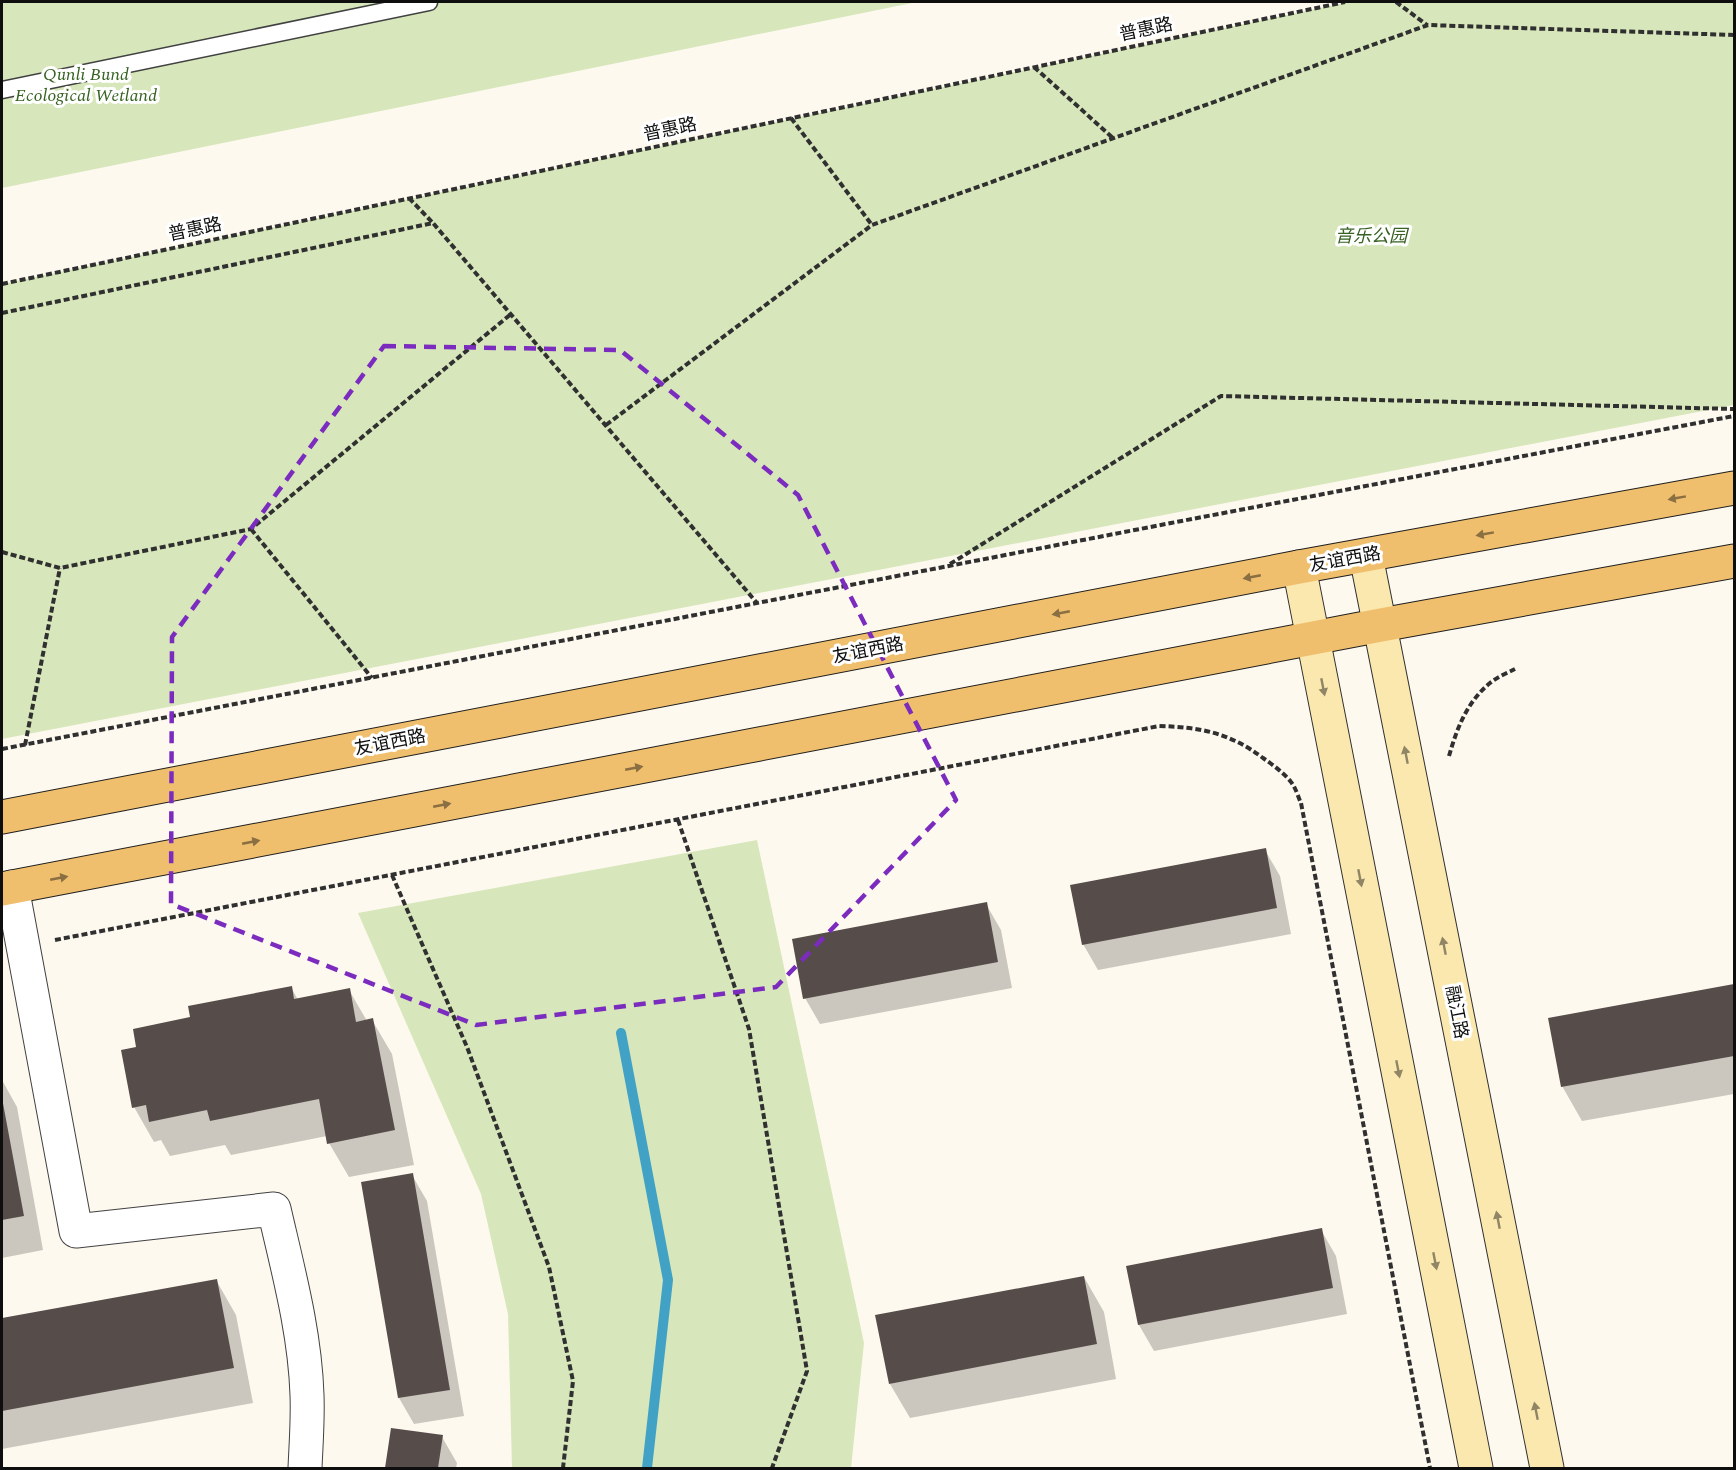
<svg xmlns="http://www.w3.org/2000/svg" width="1736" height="1470" font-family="Spectral,'Noto Sans SC',serif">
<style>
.green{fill:#d7e7bb}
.shadow{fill:#0003}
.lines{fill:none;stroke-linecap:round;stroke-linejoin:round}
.stream{stroke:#42a2c5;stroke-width:10}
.building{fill:#564d4b}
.service-casing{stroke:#414141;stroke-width:19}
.minor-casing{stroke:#414141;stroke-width:35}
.secondary-casing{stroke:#303030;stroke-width:35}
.primary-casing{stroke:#1f1f1f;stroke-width:35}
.path{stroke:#303030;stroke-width:4;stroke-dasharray:6 3;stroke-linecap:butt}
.service{stroke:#fff;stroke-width:16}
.minor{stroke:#fff;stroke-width:33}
.secondary{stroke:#fae8ae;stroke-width:33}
.primary{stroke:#f0bf6d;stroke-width:33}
.oneway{fill:#8a6f42}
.oneway2{fill:#908666}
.marked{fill:none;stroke:#7b2cbf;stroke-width:4.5;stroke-dasharray:12 8;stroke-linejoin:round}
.labels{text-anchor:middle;stroke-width:6;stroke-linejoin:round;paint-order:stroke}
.street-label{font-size:18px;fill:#0e0e0e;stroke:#fff}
.park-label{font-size:18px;font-style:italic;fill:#376222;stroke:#fff}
</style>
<rect width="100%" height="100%" fill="#fef9ef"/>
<!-- green -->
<path class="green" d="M2,2h915l-915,186z
M1349,2h385v403l-1732,334v-455z
M757,840l107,503 -13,125h-339l-4,-154 -27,-120 -123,-281z"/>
<!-- shadow -->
<path class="shadow" d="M1265,850l15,26 11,58 -193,36 -15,-26z
M986,904l15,26 11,58 -192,36 -15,-26z
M1734,986v108l-152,27 -20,-35 -12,-67z
M291,987l7,13 51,-10 18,31 5,-1 20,34 22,111 -65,12 -20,-34 -2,-7 -96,19 -6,-10 -55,11 -9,-16 -7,2 -20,-35 4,-59 54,-30z
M2,1080l15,27 26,143 -41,8z
M412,1175l15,26 37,215 -50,8 -15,-26z
M1321,1230l15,26 11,58 -193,37 -15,-26 -11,-58z
M1084,1277l20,35 12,67 -206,39 -20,-34z
M216,1280l20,35 17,88 -251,46v-130z
M392,1429l50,8 15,26 -1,5h-70z"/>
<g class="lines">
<!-- stream -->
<path class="stream" d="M621,1033l47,247 -21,188"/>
</g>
<!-- building -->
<path class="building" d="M1266,848l11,60 -195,37 -12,-60z
M987,902l11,60 -195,37 -11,-60z
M1734,984v72l-173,31 -13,-69z
M292,986l2,13 56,-11 6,34 17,-4 22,112 -68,14 -8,-45 -109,22 -3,-11 -58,12 -3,-17 -14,3 -11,-58 15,-3 -3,-18 57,-12 -2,-11z
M2,1098l22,118 -22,4z
M413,1173l37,217 -52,8 -37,-216z
M1322,1228l11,60 -195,37 -12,-59z
M1084,1276l13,68 -208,40 -14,-69z
M217,1279l17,89 -232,43v-93z
M391,1428l52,7 -5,33h-53z"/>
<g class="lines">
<defs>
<path id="service" d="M2,90l427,-88"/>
<path id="minor" d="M12,887l64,344 198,-22c14,61 31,123 33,186 1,24 -1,49 -2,73"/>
<path id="secondary" d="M1366,556l181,912
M1299,567l177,901"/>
<path id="primary" d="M2,817l1297,-250 435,-79
M2,889l1379,-264 353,-64"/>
</defs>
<!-- service casing -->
<use href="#service" class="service-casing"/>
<!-- minor casing -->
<use href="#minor" class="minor-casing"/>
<!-- secondary casing -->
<use href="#secondary" class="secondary-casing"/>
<!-- primary casing -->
<use href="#primary" class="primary-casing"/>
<!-- path -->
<path class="path" d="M1396,2l31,23
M1034,67l79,71
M791,118l81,107
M409,198l23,24
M2,284l1343,-282
M2,313l431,-90 324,380
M606,425l266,-200 556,-200 306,10
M251,529l121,149
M2,552l58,16 191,-39 260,-215
M950,564l271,-168 513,13
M25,745l35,-177
M2,749l1169,-226 563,-107
M1449,756c8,-28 18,-54 41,-73 7,-6 17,-10 25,-14
M678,820l71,209 58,342 -35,97
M392,875l75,172 82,220 24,114 -10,87
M55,940l1104,-214c41,1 71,7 104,32 10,7 21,15 28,24 5,6 7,15 10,21l129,665"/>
<!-- service -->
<use href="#service" class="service"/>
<!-- minor -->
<use href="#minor" class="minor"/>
<!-- secondary -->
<use href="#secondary" class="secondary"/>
<!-- primary -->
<use href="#primary" class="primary"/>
</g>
<!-- one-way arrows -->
<defs><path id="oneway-solid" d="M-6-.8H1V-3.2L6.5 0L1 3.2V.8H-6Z" transform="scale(1.5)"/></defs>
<g class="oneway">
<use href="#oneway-solid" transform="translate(1677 498) rotate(170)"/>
<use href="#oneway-solid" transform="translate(1485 534) rotate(170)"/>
<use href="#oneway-solid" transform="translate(1252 577) rotate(169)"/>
<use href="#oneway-solid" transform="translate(1061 613) rotate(169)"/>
<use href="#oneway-solid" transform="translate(634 768) rotate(-11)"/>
<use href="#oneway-solid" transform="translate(442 805) rotate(-11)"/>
<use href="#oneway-solid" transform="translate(251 842) rotate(-11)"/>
<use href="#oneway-solid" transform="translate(59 878) rotate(-11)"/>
</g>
<g class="oneway2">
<use href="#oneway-solid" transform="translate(1323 687) rotate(79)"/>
<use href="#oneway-solid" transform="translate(1406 755) rotate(-101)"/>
<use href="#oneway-solid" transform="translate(1360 878) rotate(79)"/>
<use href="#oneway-solid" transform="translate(1444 946) rotate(-101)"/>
<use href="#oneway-solid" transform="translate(1398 1069) rotate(79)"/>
<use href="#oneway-solid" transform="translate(1498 1220) rotate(-101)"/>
<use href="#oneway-solid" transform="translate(1435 1261) rotate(79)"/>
<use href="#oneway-solid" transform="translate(1536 1411) rotate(-101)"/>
</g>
<!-- marked area -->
<path class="marked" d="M384,346l236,4 178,145 158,305 -180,187 -300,38 -305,-121 1,-267z"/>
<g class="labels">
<!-- street labels -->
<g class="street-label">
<text transform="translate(1146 29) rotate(-12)" y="6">普惠路</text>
<text transform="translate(670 129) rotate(-12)" y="6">普惠路</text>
<text transform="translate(195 229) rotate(-12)" y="6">普惠路</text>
<text transform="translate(1345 559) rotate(-10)" y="6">友谊西路</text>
<text transform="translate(868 650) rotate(-11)" y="6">友谊西路</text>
<text transform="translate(390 742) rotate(-11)" y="6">友谊西路</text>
<text transform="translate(1457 1012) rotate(79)" y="6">融江路</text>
</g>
<!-- park labels -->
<g class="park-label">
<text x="86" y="80">Qunli Bund<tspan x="86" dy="21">Ecological Wetland</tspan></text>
<text x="1371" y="242">音乐公园</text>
</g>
</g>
<!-- border -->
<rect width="1736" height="1470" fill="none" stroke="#0e0e0e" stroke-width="6"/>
</svg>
